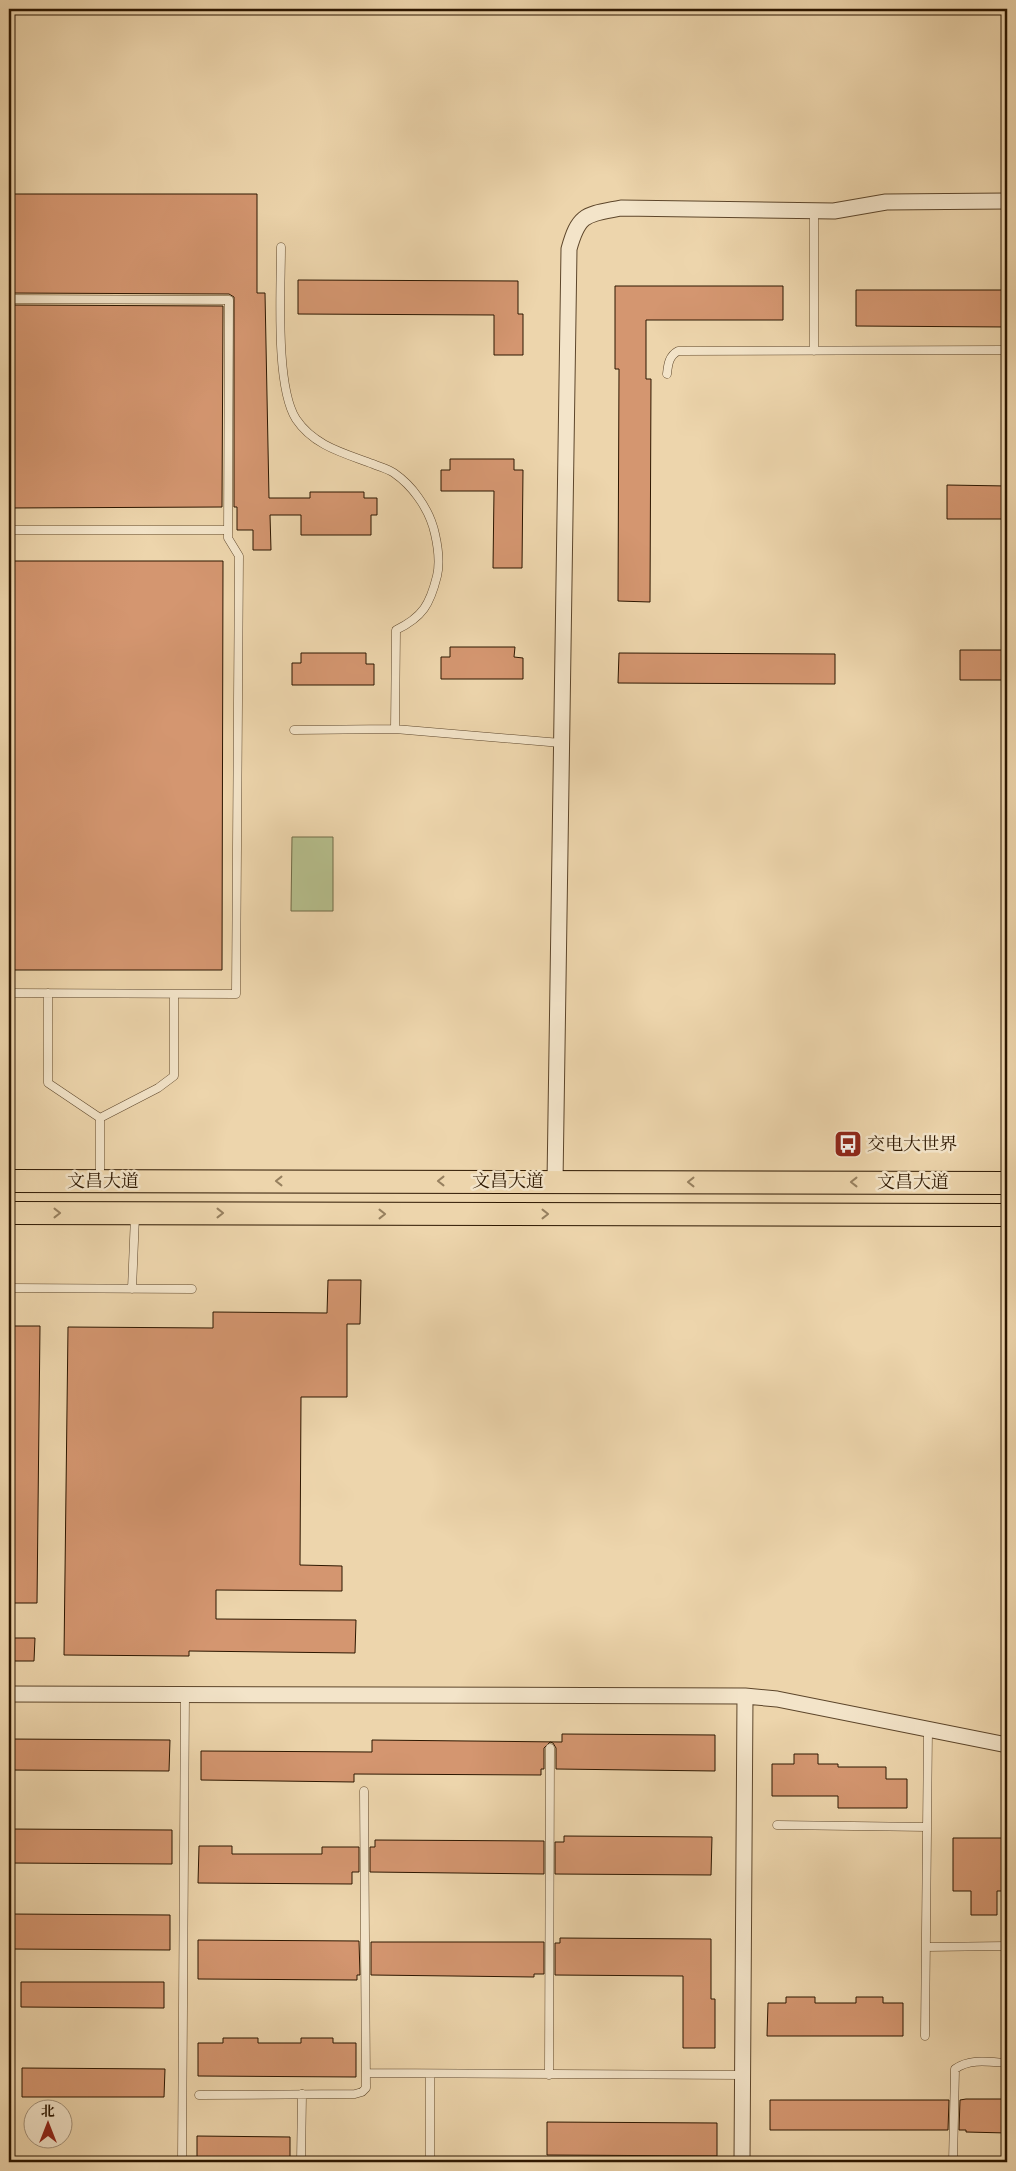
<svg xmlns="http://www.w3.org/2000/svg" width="1016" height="2171" font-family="Vollkorn,'Noto Serif SC',serif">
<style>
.green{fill:#b5be8c;stroke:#716a46}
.building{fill:#d49670;stroke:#2d1700}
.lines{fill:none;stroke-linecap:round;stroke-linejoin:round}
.service-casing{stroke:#5d462b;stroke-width:9}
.minor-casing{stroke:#5d462b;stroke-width:17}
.primary-casing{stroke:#2d1700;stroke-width:24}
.service{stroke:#f3e4c9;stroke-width:8}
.minor{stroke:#f3e4c9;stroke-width:15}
.primary{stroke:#edd5ac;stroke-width:22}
.oneway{stroke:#97805f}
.labels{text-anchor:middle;stroke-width:5;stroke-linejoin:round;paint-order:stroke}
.poi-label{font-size:18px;fill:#2d1700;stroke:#f3e4c9;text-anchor:start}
.street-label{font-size:18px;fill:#2d1700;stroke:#f3e4c9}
</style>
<rect width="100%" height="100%" fill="#edd5ac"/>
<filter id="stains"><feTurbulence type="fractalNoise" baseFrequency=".004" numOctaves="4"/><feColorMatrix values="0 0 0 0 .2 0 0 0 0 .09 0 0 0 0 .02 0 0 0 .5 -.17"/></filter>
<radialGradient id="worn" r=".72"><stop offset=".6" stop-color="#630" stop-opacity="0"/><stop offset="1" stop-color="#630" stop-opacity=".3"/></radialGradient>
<!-- green -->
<path class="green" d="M292,837h41v74h-42z"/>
<!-- building -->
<path class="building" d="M9,194h248v99h8l4,205h41v-6h54v6h13v17h-6v20h-70v-20h-31l1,35h-18v-20h-16v-23h-3v-210l-5,-3 -220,-1z
M298,280l220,1v33h5v41h-29v-40l-196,-1z
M615,286h168v34h-137v59h5l-1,223 -32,-1 1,-232h-4z
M856,290h151v37l-151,-1z
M9,305l214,1 -1,201 -213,1z
M450,459h64v11h9l-1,98h-29l1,-77h-53v-21h9z
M947,485l60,1v33h-60z
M9,561h214l-1,409h-213z
M450,647h65l-1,10 9,1v21h-82v-22h9z
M960,650h47v30h-47z
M301,653h65v11h8v21h-82v-22h9z
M619,653l216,1v30l-217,-1z
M328,1280h33l-1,44h-13v73h-46l-1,168 42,1v25l-126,-1v29l140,1 -1,33 -166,-2v5l-125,-1 4,-328 145,1v-16l114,1z
M9,1326h31l-3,277h-28z
M9,1638h26l-1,23h-25z
M562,1734l153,1v36l-159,-2v-21l-3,-5 -3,-1 -6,6v21h-3v6l-187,-1v8l-153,-2v-29l171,1v-12l190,2z
M9,1739l161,1 -1,31 -160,-1z
M794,1754h24v10h20v3h48v12h21v29h-69v-12h-66v-32h22z
M9,1829l163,1v34l-163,-1z
M564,1836l148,1 -1,38 -156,-1v-32h9z
M953,1838h54v53h-10v24h-26v-24h-18z
M375,1840l169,1v33l-174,-2v-25h5z
M199,1846h33v8h90v-7h37v25h-7v12l-154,-1z
M9,1914l161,1v35l-161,-1z
M560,1938l151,1v60h4v49h-32v-72l-128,-1v-32h5z
M198,1940l161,1 1,34h-3v5l-159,-1z
M371,1942h173v32h-10v3l-163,-2z
M21,1982h143v26l-143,-1z
M786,1997h29v6h41v-6h27v6h20v33h-136l1,-33h18z
M223,2038h35v5h43v-5h32v5h23v34l-158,-1v-33h25z
M22,2068l143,1 -1,28h-142z
M966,2099h41v34l-41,-1v-2h-7l1,-30z
M770,2100h179l-1,30h-178z
M547,2122l170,1v33l-170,-1z
M197,2136l93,1v25h-93z"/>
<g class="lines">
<defs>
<path id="service" d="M281,247c0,42 -6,139 15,172 18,27 48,34 77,45 7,3 15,5 21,9 10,7 17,14 24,24 8,11 14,23 17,37 3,13 5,29 2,42 -7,28 -14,41 -41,54l-1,99
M9,299l220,1 -1,238 11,18 -3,438 -227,-1
M814,351v-141
M667,374c1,-10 2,-18 11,-23l329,-1
M9,530h219
M294,730l101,-1 166,14
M48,993v90l52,35 58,-30 16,-12v-82
M100,1118v60
M9,1288l183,1
M132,1289l3,-73
M777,1825l150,2
M926,1947l81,-1
M925,2036l3,-307
M367,2073l376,2
M430,2074v88
M549,2075l1,-327
M199,2095l156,-1 7,-2 4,-4 -2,-297
M182,2162l3,-468
M301,2162l1,-68
M953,2162l2,-93c15,-11 35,-7 52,-6"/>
<path id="minor" d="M555,1182l14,-933c10,-36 17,-34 52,-41l213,3 52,-9 121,-1
M9,1694l736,2 32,3 230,46
M742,2162l3,-466"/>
<path id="primary" d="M9,1181l998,2
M9,1213l998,2"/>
</defs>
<!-- service casing -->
<use href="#service" class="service-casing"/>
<!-- minor casing -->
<use href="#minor" class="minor-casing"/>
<!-- primary casing -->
<use href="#primary" class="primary-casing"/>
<!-- service -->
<use href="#service" class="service"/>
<!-- minor -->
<use href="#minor" class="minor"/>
<!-- primary -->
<use href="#primary" class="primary"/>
</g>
<!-- one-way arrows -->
<defs><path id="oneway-chevron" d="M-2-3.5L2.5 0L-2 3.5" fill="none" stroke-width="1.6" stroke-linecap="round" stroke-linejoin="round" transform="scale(1.25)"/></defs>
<g class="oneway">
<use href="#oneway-chevron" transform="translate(279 1181) rotate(-180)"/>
<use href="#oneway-chevron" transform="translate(441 1181) rotate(-180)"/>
<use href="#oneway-chevron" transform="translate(691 1182) rotate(-180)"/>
<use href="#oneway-chevron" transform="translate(854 1182) rotate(-180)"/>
<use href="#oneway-chevron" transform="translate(57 1213)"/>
<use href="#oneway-chevron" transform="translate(220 1213)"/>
<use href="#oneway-chevron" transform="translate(382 1214)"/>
<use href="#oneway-chevron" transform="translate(545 1214)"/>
</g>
<!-- icons -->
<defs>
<symbol id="bus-square" viewBox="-11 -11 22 22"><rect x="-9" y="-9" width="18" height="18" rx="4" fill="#8f2418" stroke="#f3e4c9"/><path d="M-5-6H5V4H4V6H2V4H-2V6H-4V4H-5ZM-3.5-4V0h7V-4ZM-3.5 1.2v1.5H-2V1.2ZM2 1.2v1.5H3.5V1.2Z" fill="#fff"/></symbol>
</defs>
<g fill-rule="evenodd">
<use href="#bus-square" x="832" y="1128" width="32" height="32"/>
</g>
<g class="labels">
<!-- poi labels -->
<g class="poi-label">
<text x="867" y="1150">交电大世界</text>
</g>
<!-- street labels -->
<g class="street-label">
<text x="103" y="1187">文昌大道</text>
<text x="508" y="1187">文昌大道</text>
<text x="913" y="1188">文昌大道</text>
</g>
</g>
<!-- margin -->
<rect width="1016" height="2171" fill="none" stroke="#edd5ac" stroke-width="30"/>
<rect x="10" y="10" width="996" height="2151" fill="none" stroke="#2d1700" stroke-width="2.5"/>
<rect x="15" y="15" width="986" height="2141" fill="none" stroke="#2d1700"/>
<!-- north arrow -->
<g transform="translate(48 2124)"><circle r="24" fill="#f3e4c9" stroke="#a49279"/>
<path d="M0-4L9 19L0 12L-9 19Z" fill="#8f2418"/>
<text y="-8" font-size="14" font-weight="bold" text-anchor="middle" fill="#2d1700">北</text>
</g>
<rect width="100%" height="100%" filter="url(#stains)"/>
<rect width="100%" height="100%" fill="url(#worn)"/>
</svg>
